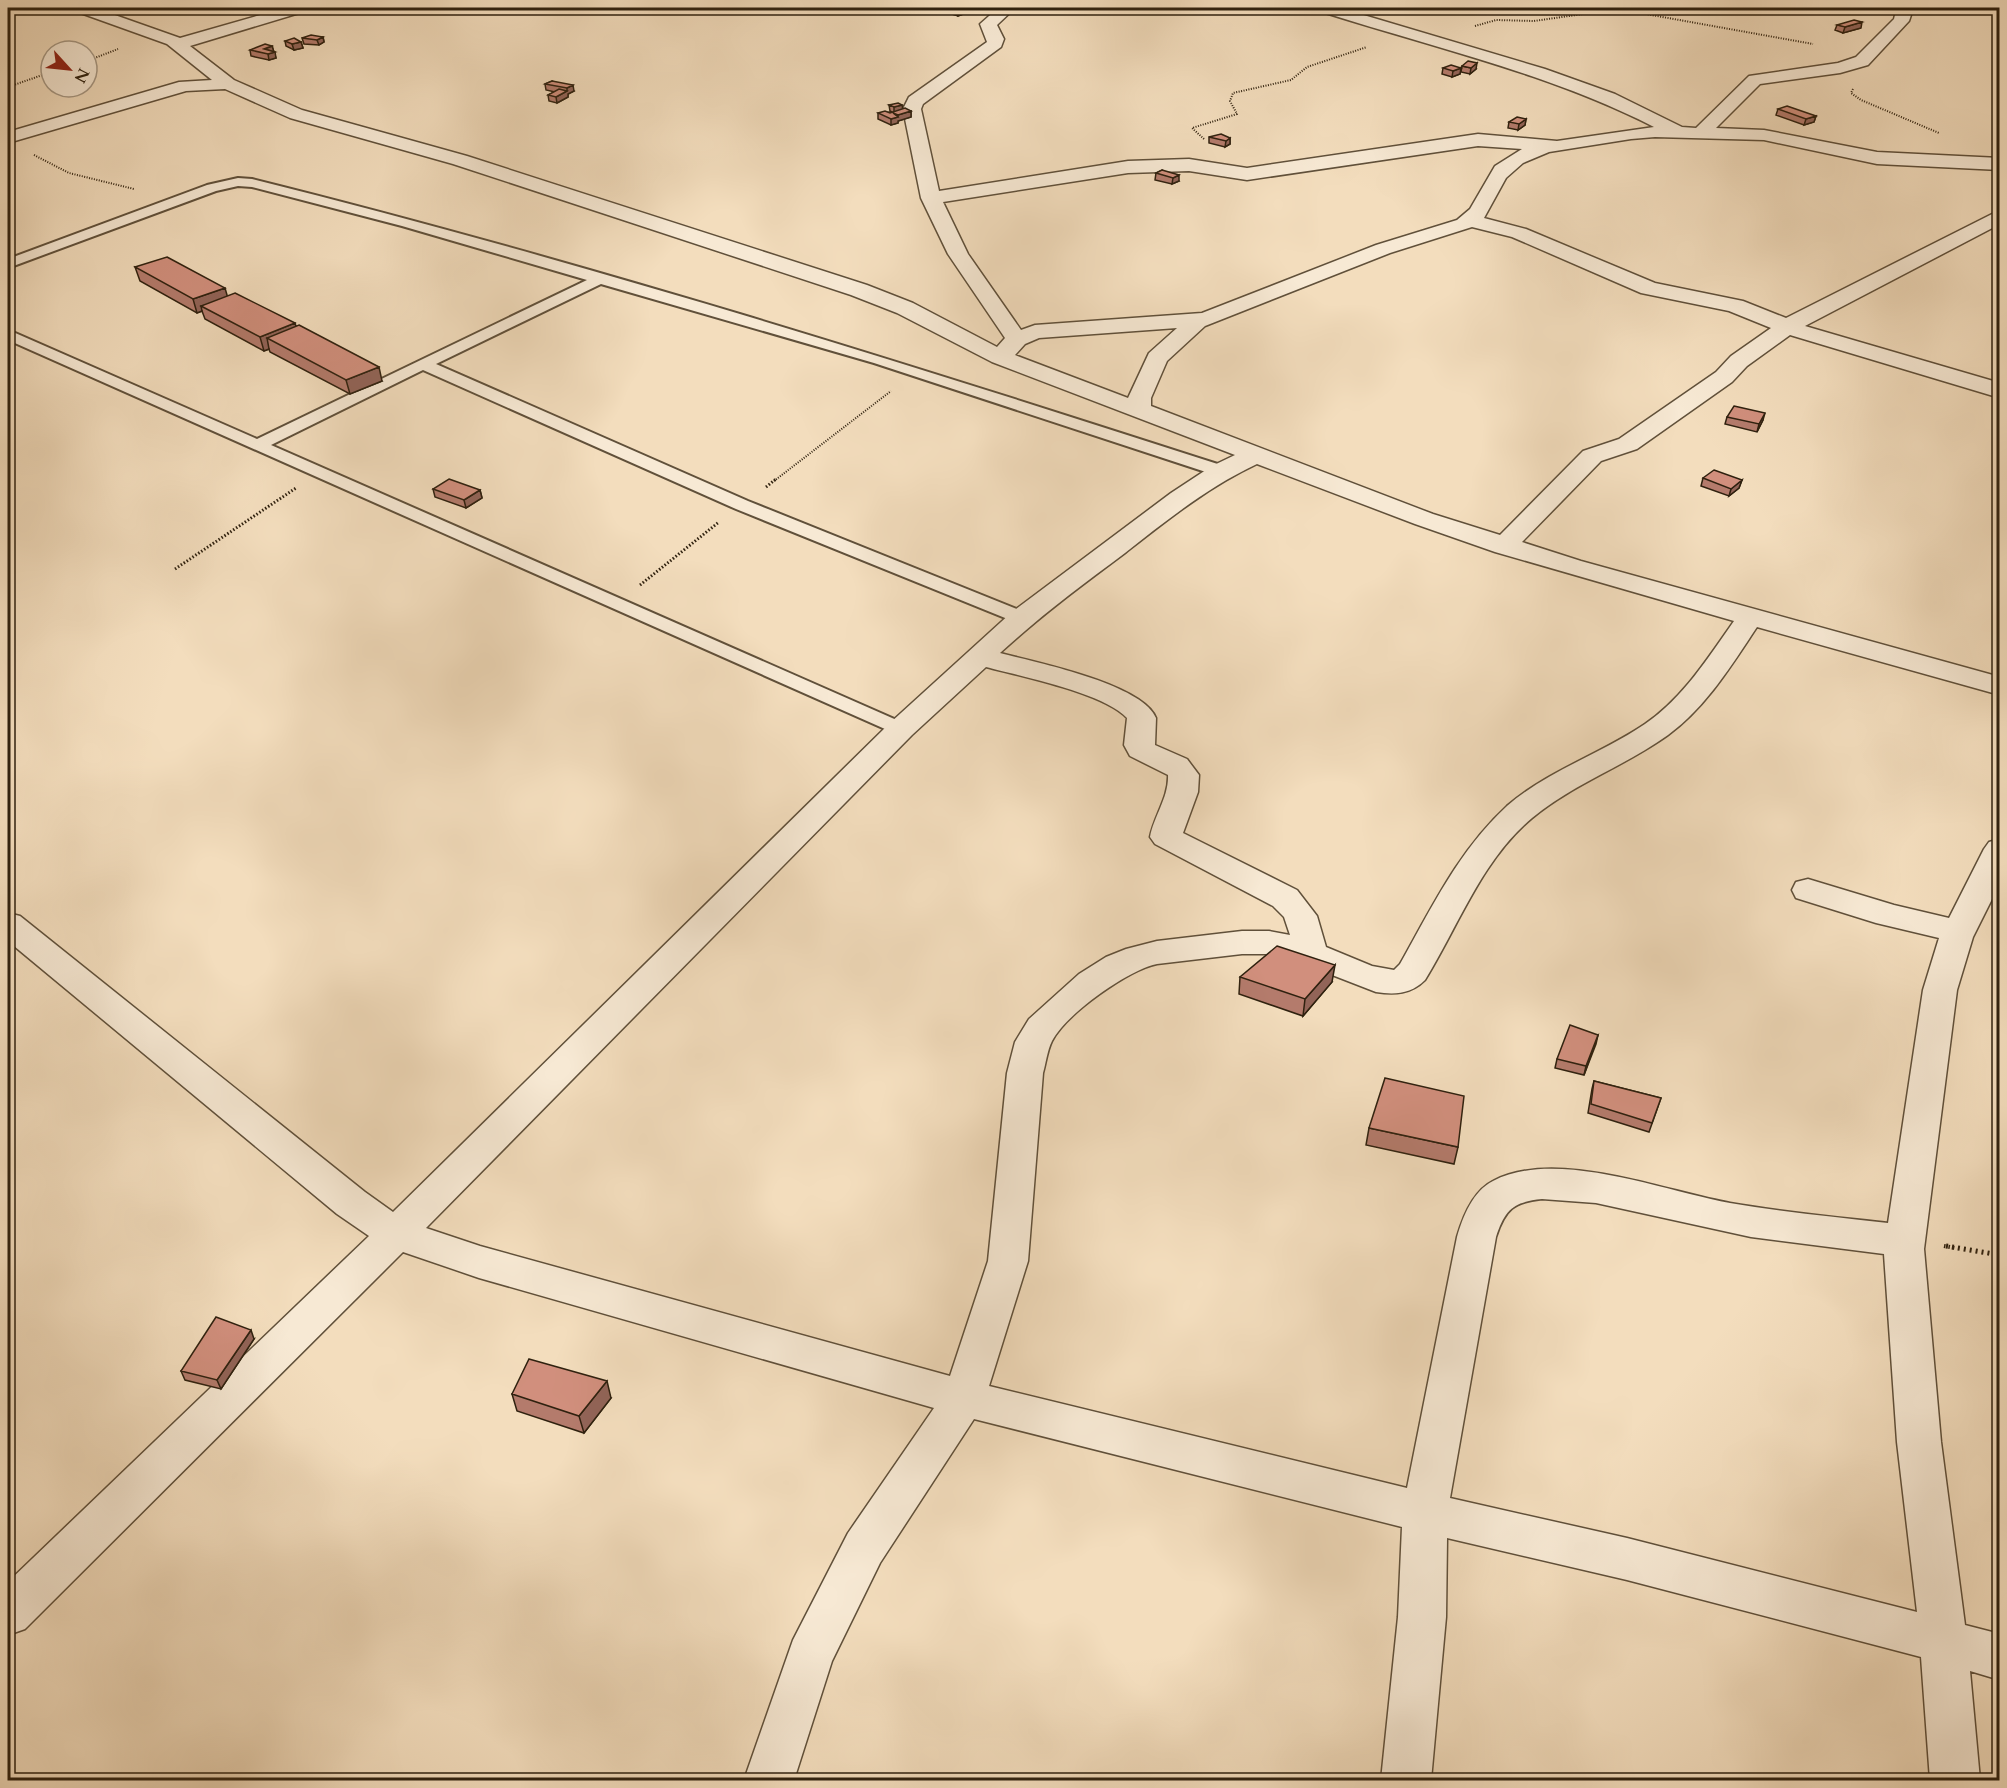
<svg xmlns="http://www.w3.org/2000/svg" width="2007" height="1788" font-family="Cardo,serif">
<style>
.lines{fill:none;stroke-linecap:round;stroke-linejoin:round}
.service-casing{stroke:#60503a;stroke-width:4}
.minor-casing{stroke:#60503a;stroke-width:3}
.path-far3{stroke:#2f210f;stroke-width:2;stroke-dasharray:1 1.5;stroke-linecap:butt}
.path-far2{stroke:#2f210f;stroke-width:3;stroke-dasharray:1.5 2;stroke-linecap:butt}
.path-far1{stroke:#2f210f;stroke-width:4;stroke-dasharray:1.5 3;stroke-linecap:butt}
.path{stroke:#2f210f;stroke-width:5;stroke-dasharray:2 4;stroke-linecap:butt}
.service{fill:#f7e9d4;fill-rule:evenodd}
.minor{fill:#f7e9d4;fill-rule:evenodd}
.wall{fill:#b47b6c;stroke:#2f210f;stroke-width:1.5}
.shaded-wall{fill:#926458;stroke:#2f210f;stroke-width:1.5}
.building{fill:#d18f7d;stroke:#2f210f;stroke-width:1.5}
</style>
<rect width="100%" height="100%" fill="#f3ddbd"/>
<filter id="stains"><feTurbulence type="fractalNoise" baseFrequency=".00333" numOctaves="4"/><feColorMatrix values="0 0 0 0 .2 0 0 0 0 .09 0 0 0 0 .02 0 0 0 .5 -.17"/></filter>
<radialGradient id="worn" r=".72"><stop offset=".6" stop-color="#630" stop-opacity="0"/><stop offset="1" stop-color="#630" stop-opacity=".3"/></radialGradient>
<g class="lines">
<defs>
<path id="service" d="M238,178l14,1c329,82 653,184 975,288l2,4 -2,4h-12l-341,-112 -273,-79 -165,80 312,137 281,113 2,4 -2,4h-14l-279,-113 -313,-139 -152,75 637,280 3,4 -3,4h-14l-886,-393v-9l5,1 244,107 330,-159 -185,-54 -150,-39 -14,-1 -22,5 -208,77v-9l199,-74z"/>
<path id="minor" d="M73,8h22l85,30 105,-30h23l-2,3 -116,35 44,34 68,30 165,46 400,129 46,18 84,44 8,-9 -57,-84 -27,-56 -18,-89 6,-12 78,-55 -7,-18 18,-16h17l-18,17 7,14 -3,8 -78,57 -2,5 18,82 189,-30 61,-2 58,9 231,-34 79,7 97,-14c-106,-54 -222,-80 -335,-116l-2,-3h23l205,61 70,25 67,33 14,1 53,-52 89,-13 18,-6 38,-38 1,-4 -4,-7h16l4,7 -2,6 -41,44 -28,8 -80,11 -44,44 48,2 113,22 123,6v12l-123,-6 -113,-24 -109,-3 -24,2 -82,13 -26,11 -17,15 -22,40 42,11 129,54 88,18 43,17 214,-108v14l-195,102 195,57v15l-210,-63 -43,31 -15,16 -95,67 -36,12 -79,81 59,19 419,116v18l-243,-68c-26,39 -51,80 -89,108 -43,31 -95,49 -136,83 -51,43 -73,107 -107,162 -14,14 -30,15 -49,12l-98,-38h-36l-85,10c-29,6 -91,50 -105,77 -5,10 -6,22 -9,32l-15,188 -39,125 418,102 50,-251c6,-21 16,-46 36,-56 62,-33 171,10 237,22 52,9 105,14 158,20l35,-233 16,-52 -63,-15 -80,-25 -4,-8 4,-8 12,-3 86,26 55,13 35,-69 5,-7 11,-3v44l-27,54 -16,53 -33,259 17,193 24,183 35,9v46l-30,-9 10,109h-50l-9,-123 -294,-77 -180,-42 -1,79 -15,163h-50l17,-163 4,-90 -428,-108 -94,144 -48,98 -38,119h-50l49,-140 55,-107 86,-125 -455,-130 -76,-26 -378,377 -17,6v-53l361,-346 -32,-22 -329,-273v-28l12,3 345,276 28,20 497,-489 122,-111 159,-119 41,-27 23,-11 -243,-93 -95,-49 -46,-18 -398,-131 -163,-46 -65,-29 -39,2 -178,52v-11l171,-50 33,-2 -45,-36 -92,-33zM1478,146l44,3 -27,17 -25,43 -13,11 -81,25 -174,68 -167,12 -14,5 -53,-76 -25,-52 185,-29 61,-2 58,9zM1472,227l40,10 129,56 88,18 42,17 -40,28 -15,16 -97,67 -36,12 -83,84 -67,-21 -282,-108v-8l16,-37 38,-35 185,-73zM1177,328l-28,25 -21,45 -113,-43 10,-11 14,-6zM1257,464l158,60 80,28 239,69c-26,37 -51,77 -89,103 -44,30 -98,47 -138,82 -48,44 -76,103 -107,158l-6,6 -22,-4 -46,-19 -9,-31 -20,-26 -114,-57 15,-41 1,-17 -12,-16 -32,-14 1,-27c-13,-34 -121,-56 -156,-65 39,-36 82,-68 125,-100 42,-33 83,-66 132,-89zM986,667c34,9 118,26 141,51l-3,27 6,11 38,19c1,22 -14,41 -18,62l5,7 118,62 11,11 6,18 -21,-4h-27l-85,10 -31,8 -20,8 -27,17 -50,45 -14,23 -8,31 -19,188 -38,115 -470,-130 -54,-18 486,-493zM1542,1199l54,4 155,34 133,17 13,188 20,170 -290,-74 -177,-40 46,-261c9,-28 18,-35 46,-38z"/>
</defs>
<!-- service casing -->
<use href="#service" class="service-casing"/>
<!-- minor casing -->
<use href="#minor" class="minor-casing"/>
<!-- path-far3 -->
<path class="path-far3" d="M8,16l34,-8
M1475,26l21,-6 38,1 84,-12 195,35
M87,61l31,-12
M8,87l43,-15
M1853,89l-2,4 10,7 78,33
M1204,139l-12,-11 45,-14 -7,-13 3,-8 58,-13 16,-13 60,-20
M34,155l35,18 65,16
M774,481l117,-90"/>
<!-- path-far2 -->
<path class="path-far2" d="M766,487l10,-8
M175,569l121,-81
M640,585l79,-63"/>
<!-- path-far1 -->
<path class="path-far1" d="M1944,1246l11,2"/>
<!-- path -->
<path class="path" d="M1946,1246l54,9"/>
<!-- service -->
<use href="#service" class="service"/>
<!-- minor -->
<use href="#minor" class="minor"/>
</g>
<!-- wall -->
<path class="wall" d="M948,8h30v4l-12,1 -8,3 -10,-3z
M1837,25l24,3 -18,5 -8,-3z
M323,37l1,5 -5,3 -15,-1 -2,-6z
M285,41l16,1 2,6 -9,2 -8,-4z
M272,46l4,12 -7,2 -18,-4 -1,-6z
M1462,66l14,3 -6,5 -9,-2z
M1443,68h18l-1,6 -8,3 -10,-3z
M552,81l22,10 -6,3v3l-11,6 -8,-2 -1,-6 7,-3 -9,-2 -1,-6z
M889,105l22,6v6l-13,4v2l-7,2 -13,-6v-6l14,-1 -2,-1z
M1778,109l38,7 -2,6 -10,3 -28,-10z
M1526,119l-1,6 -7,5 -10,-2 1,-6z
M1209,137l21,1v6l-5,3 -16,-4z
M1162,170l17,11 -7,3 -17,-4 1,-7z
M135,267l92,29 69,30 86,55 -32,13 -80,-42 -1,-3 -5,2 -59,-32 -3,-8 -5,2 -57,-32z
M1727,417l36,3 -6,12 -32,-8z
M1703,478l39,2 -3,8 -10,8 -28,-10z
M433,489l47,1 2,8 -16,10 -31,-11z
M1240,977l92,5 -29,34 -64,-22z
M1598,1035l-14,40 -29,-7 2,-9z
M1594,1081l67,17 -12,34 -61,-19 4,-24z
M1369,1128l89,19 -4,17 -88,-19z
M254,1339l-33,50 -36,-9 -4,-9z
M512,1394l99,4 -27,35 -67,-22z"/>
<!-- shaded-wall -->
<path class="shaded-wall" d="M8,8h7l1,3 -8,2z
M965,8h13v4l-12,1 -8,3v-6z
M1862,22l-1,6 -18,5 2,-6z
M323,37l1,5 -5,3 -2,-5z
M301,42l2,6 -9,2 -2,-6z
M272,46l2,6 -10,-3z
M275,52l1,6 -7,2 -1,-6z
M1477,63l-1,6 -6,5 1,-6z
M1461,68l-1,6 -8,3 1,-6z
M573,85l1,6 -6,3v3l-11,6 -1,-6 11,-6v-3z
M902,105l1,6 -9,3v-7z
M911,111v6l-13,4v2l-7,2v-6l7,-2v-2z
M1816,116l-2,6 -10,3 2,-6z
M1526,119l-1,6 -7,5 1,-6z
M1230,138v6l-5,3 1,-6z
M1179,175v6l-7,3 1,-6z
M225,288l4,14 -28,4 1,5 -5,2 -4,-14z
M295,323l4,14 -32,1 2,11 -5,2 -4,-14z
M379,367l3,14 -32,13 -4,-14z
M1765,413l-2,7 -6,12 2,-8z
M1742,480l-3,8 -10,8 2,-7z
M480,490l2,8 -16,10 -2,-8z
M1335,965l-3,17 -29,34 2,-17z
M1598,1035l-2,9 -12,31 2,-9z
M251,1330l3,9 -33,50 -4,-9z
M607,1381l4,17 -27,35 -5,-17z"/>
<!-- building -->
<path class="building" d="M948,8h17l-7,2z
M1854,20l8,2 -17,5 -8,-2z
M311,35l12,2 -6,3 -15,-2z
M294,38l7,4 -9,2 -7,-3z
M265,44l7,2 -8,3 11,3 -7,2 -18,-4z
M1468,61l9,2 -6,5 -9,-2z
M1451,65l10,3 -8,3 -10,-3z
M552,81l21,4 -6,3 -22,-4z
M559,89l8,2 -11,6 -8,-2z
M898,103l4,2 -8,2 -5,-2z
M1787,106l29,10 -10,3 -28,-10z
M905,108l6,3 -13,4 -5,-2 5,4 -7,2 -13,-6 7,-2 5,2z
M1517,117l9,2 -7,5 -10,-2z
M1221,134l9,4 -4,3 -17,-4z
M1162,170l17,5 -6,3 -17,-5z
M167,257l58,31 -32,11 -58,-32z
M235,293l60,30 -35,14 -59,-31z
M299,325l80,42 -33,13 -79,-42z
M1734,406l31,7 -6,11 -32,-7z
M1714,470l28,10 -11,9 -28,-11z
M449,479l31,11 -16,10 -31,-11z
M1277,946l58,19 -30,34 -65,-22z
M1570,1025l28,10 -12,31 -29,-7z
M1385,1078l79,18 -6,51 -89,-19z
M1594,1081l67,17 -9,25 -61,-19z
M216,1317l35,13 -34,50 -36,-9z
M529,1359l78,22 -28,35 -67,-22z"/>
<!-- margin -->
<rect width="2007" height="1788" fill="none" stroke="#f3ddbd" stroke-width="30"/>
<rect x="9" y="9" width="1989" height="1770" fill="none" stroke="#2f210f" stroke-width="3"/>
<rect x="15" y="15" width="1977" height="1758" fill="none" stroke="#2f210f" stroke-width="1.5"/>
<!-- north arrow -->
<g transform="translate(69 69) rotate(117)"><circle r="28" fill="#f7e9d4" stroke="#a79985" stroke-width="1.5"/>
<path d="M0-4.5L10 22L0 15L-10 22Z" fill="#8f2418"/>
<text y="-9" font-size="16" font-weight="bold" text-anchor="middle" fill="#2f210f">N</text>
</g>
<rect width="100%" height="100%" filter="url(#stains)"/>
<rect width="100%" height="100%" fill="url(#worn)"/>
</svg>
